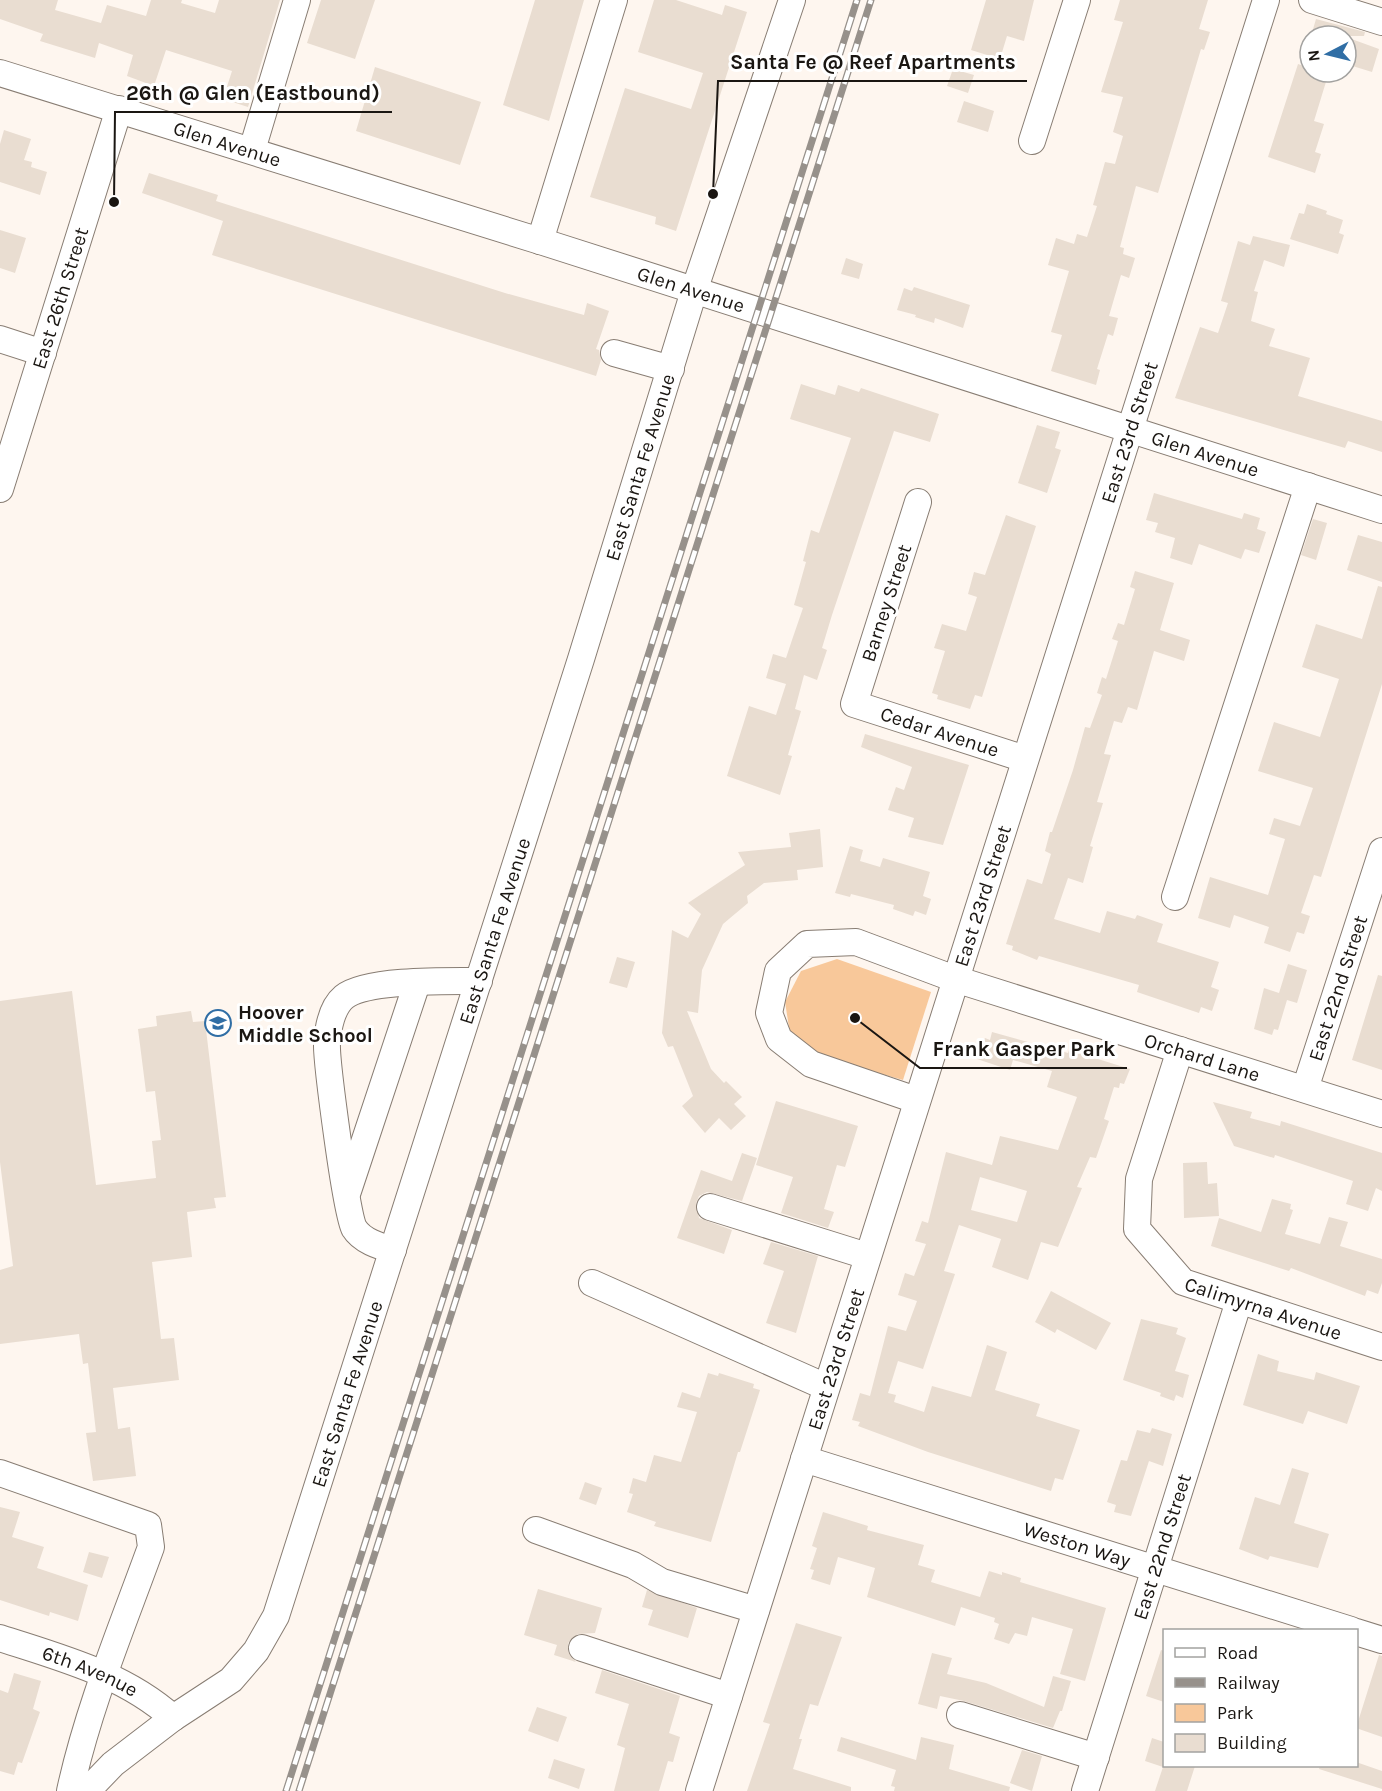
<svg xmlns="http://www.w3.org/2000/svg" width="1382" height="1791" font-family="Karla,sans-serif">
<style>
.green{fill:#f8c89a}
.building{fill:#e9ddd1;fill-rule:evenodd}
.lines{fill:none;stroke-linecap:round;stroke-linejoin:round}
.minor-casing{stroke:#887d73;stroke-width:28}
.minor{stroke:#fff;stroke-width:26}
.rail-casing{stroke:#97918b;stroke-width:7}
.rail{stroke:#fff;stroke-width:4.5;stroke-dasharray:14;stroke-linecap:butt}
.labels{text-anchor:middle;stroke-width:6;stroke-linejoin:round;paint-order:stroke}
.street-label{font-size:20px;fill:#1a1612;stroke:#fff}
.poi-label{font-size:20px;font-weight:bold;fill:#1a1612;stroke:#fff;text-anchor:start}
.leader{fill:none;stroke:#1a1612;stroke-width:2}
.callout-dot{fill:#1a1612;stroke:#fff;stroke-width:2}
.callout-label{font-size:21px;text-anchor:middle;font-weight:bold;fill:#1a1612;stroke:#fff;stroke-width:6;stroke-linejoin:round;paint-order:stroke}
</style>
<rect width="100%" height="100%" fill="#fef6ef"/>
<!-- green -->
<path class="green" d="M837,959l94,33 -28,88 -92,-26 -21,-20 -5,-32 16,-31z"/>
<!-- building -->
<path class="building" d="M0,0h58l-3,10 46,13 6,-18 39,11 5,-16h31l-1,3 34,10 4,-13h61l-32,107 -25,-8 9,-28 -66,-21 -12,36 -27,-10 6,-21 -34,-12 -4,15 -55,-17 3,-7 -43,-15z
M321,0h54l-20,59 -48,-16z
M535,0h49l-35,121 -46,-16z
M654,0h22l46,15 3,-10 22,7 -71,219 -21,-7 1,-7 -66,-20 35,-109 66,21 12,-36 -65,-21z
M986,0h48l-10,41 -17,-5 -7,23 -29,-9z
M1120,0h88l-9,29 11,3 -6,18 -3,-1 -43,144 -22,-7 -16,61 4,1 -1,6 12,4 -6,20 -8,-3 -12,41 9,2 -5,18 -5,-2 -11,35 3,1 -4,15 -45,-14 11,-36 -11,-3 18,-61 -21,-6 8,-27 18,6 3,-10 10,3 10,-31 -4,-1 12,-43 10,2 8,-28 -10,-4 10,-35 -22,-5 22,-70 -9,-2z
M1316,19l49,13 -1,4h-53z
M1346,37l33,12 -7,23 -26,-8z
M1298,64l12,4v4h19l-15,49 10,3 -9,28 6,2 -6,19 -47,-16z
M375,67l106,35 -21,63 -104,-34z
M953,69l21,6 -6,18 -21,-7z
M964,101l30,10 -6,21 -31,-10z
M4,130l27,9 -7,21 8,2 -1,5 16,5 -7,23 -40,-13v-38z
M149,173l69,22 -2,6 289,92 79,22 3,-12 22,8 -13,38 3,1 2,10 -5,16 -384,-121 11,-34 -81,-28z
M1307,204l20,7 -1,3 17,6 -4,13 5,2 -6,19 -48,-15 9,-26 5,1z
M0,230l26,8 -11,35 -15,-5z
M1253,236l37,9 -6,22 -20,-7 -10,31 4,1 -7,29 24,8 -6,17 41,12 -12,38 84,25v31l-34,-11 -3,7 -170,-50 25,-71 18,6 10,-30 -7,-2 17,-60 12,4z
M846,258l17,6 -4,15 -18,-5z
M914,287l56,18 -7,23 -28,-10 -1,5 -19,-6 1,-2 -19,-5 7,-22 8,3z
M801,384l34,11 3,-10 21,7 2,-4 78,26 -9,28 -36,-11 -62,184 -10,33 5,2 -10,30 -13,-5 -9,34 6,2 -13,44 4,1 -12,39 -53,-19 22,-70 27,9 10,-31 -20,-6 7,-24 13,4 6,-18 11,-32 -9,-3 12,-43 -3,-1 8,-31 8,3 32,-95 -61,-19z
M1037,425l23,7 -5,16 6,2 -14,43 -29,-10z
M1154,493l88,26 2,-6 16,5 -3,11 9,3 -7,21 -14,-4 -4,10 -42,-15 -7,21 -22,-7 5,-20 -20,-6 3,-9 -12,-3z
M1006,515l30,11 -54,171 -7,-2 -5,14 -33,-10 1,-4 -6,-2 13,-42 -11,-3 8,-24 24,7 11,-34 -9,-3 6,-22 11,3z
M1313,519l14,4 -11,37 -15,-5z
M1358,535l24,7v40l-35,-12z
M1135,571l39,12 -14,47 30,10 -6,21 -30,-10 -17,59 -9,-3 -6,16 -8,-2 -10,33 7,1 -14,47 6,1 -13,43 3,1 -10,36 -15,-5 -14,41 46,14 7,-22 28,8 2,-4 26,9 -6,18 62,20 -8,25 8,3 -7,21 -11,-4 -2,6 -62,-21 2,-7 -100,-29 -2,4 -25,-10 1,-4 -7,-2 21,-65 15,5 9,-30 -6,-3 5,-19h2l21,-62 12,-43 5,1 12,-33 -5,-2 5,-16 4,2 12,-38 -6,-2 6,-16 6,2 11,-36 -5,-2z
M1378,586l4,1v97l-61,193 -7,-2 -13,38 9,3 -6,18 -7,-2 -7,20 -26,-9 5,-16 -35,-12 -4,13 -32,-10 12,-41 58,18 17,-56 -16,-5 5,-16 26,8 13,-38 -55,-17 16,-49 46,15 19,-58 -37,-12 14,-43 46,15z
M865,734l104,31 -26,80 -35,-8 6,-19 -26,-8 8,-23 8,3 8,-23 -51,-20z
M820,829l3,38 -26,3 1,10 -34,3 -17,13 1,7 -25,21 -21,46 -4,43 -11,-2 24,58 13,14 2,-2 16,16 -8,7 12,12 -15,14 -12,-12 -14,15 -23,-27 11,-10 -20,-50 -5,1 -6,-14 10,-103 16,8 13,-24 -13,-11 57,-38 -7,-13 53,-5 -2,-14z
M850,846l13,4 -3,11 20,6 3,-9 47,14 -7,24 8,3 -5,16 -11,-4 -2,5 -20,-7 1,-4 -43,-11 -1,3 -15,-4z
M617,957l18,5 -8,26 -18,-5z
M1288,964l19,6 -10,33 -10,-3 -9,30 -4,-1 -2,6 -18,-6 10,-41 15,5z
M1378,975l4,1v94l-30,-10z
M72,991l24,194 60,-7 -4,-37 9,-1 -6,-49 -9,1 -8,-63 19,-3 -1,-10 35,-5 2,11 12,-1 21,176 -12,1 2,10 -29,4 5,45 -40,5 9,77 13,-1 5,42 -66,8 5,41 12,-2 6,49 -43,5 -7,-48 10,-1 -8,-69 -5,1 -4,-30 -79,10v-74l13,-4 -13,-104v-161z
M992,1032l76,21 1,-3 61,19 -6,15 -4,-1 -1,5 -5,-1 -10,32 5,2 -13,37 -6,-1 -13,30 5,1 -24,59 -17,-5 -13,38 -36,-13 9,-28 -42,-14 -15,46 11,3 -32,95 -25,-8 -10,32 8,2 -2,7 30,10 8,-26 39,11 16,-52 20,7 -12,38 45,14 -4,12 44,14 -17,50 -8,-2 -4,13 -123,-39 -70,-26 2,-4 -8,-2 8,-27 10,3 18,-70 18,5 11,-30 -19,-6 7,-22 9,3 12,-32 -11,-3 7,-20 6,2 18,-71 46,13 8,-29 58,14 19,-53 -30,-10 5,-16 -39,-11 -3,10 -36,-12 6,-17 3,1 2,-4 5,2zM980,1177l47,14 -10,31 -46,-12z
M776,1101l82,25 -13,41 -8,-2 -13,44 10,3 -6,16 -47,-15 12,-36 -37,-12z
M1213,1102l39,10 -2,6 30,8 1,-5 101,32v38l-6,-3 -8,23 -22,-7 7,-23 -78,-26 -1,3 -40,-12z
M742,1153l15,5 -15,43 -35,-9 -8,4 -3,7 3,15 33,12 -8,24 -47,-16 24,-68 31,11z
M1207,1162l1,22 9,-1 2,33 -35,2 -1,-55z
M1272,1199l19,5 -1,5 3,1 -8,24 35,10 9,-27 19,5 -8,24 42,13v24l-4,11 -11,-4 -2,6 -74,-28 -2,3 -78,-25 8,-28 42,14z
M771,1242l47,14 -22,77 -30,-10 18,-52 -21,-7z
M1051,1291l60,32 -15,27 -39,-21 -2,4 -20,-11z
M1141,1319l37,9 -2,6 10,4 -11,33 14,4 -6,23 -7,-3 -2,6 -14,-5 1,-3 -38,-13z
M1258,1354l21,7 -2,10 37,9 2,-8 44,14 -13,38 -39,-13 -5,13 -60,-19z
M708,1373l10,3 1,-3 35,11 -1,4 7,2 -20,62h-2l-27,90 -57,-16 2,-4 -29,-10 6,-18 -4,-1 4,-15 13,4 8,-27 27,7 16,-50 -20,-5 5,-15 18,6z
M1152,1428l20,6 -9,32 -14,-5 -18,55 -17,-4 2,-7 -9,-3 14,-42 6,1 10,-31 13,3z
M1292,1468l17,5 -15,50 35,11 -11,34 -48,-12 -2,4 -29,-11 16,-52 25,8z
M585,1482l17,6 -6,17 -17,-6z
M0,1507l20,5 -8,25 32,10 -7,21 51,17 -10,36 -28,-9 -1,4 -49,-16z
M823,1512l45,14 -1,4 57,15 -6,20 17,5 -4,12 49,15 9,-26 13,4v-3l19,6 -1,4 86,26 -21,73 -25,-7 13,-45 -41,-12 -5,19 -12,-3 -6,11 -15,-5 5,-15 -5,-2 1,-4 -34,-11 -6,19 -88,-29 8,-29 -37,-11 -8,28 -19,-6 3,-9 -4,-1 7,-21 -5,-2z
M89,1552l20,5 -7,21 -19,-6z
M538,1589l64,19 -7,25 -17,1 -10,9v9l8,10 -22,-7 3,-10 -33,-10z
M647,1590l50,18 -9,30 -40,-13 5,-15 -11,-3z
M796,1623l46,14 -24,69 -8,-2 -11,35h3l-9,30 58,18v4h-104l23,-67 -7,-2z
M1161,1650l3,1v51l-18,-6z
M932,1653l20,5 -5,16 39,9 58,24 9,-31 18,5 -9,30h-2l-7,17 -89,-27 -24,-5 -3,13 -19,-5z
M1379,1655l3,1v81l-26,-9z
M602,1670l78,26 -11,37 11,4 -7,25 -5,-1 -9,30h-45l11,-43 -8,-3 12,-41 -34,-11z
M14,1673l27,8 -8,28 7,3 -5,14 -13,37 -4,-1 -4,13 -14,-4v-81l8,3z
M537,1707l30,10 -9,25 -30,-11z
M841,1737l75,23 5,-23 33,8 -5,24 61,18 -1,4h-115l1,-4 -4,-1 5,-16 -59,-19z
M1152,1738l12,4v24h31l-8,25h-32l8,-24 -18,-6z
M1022,1750l20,6 -10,35 -22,-8z
M554,1759l31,10 -6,20 -31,-11z
M1356,1762l26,9v18l-63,-20 1,-3h36z"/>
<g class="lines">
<defs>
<g id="minor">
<path d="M1312,0l70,22"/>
<path id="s1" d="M0,73l540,168 842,269"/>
<path d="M1032,141l45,-141"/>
<path d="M252,150l45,-150"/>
<path d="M540,241l74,-241"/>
<path d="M0,339l43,14"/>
<path d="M614,353l57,16"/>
<path id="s2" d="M0,489l119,-380"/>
<path id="s3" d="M918,502l-64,202 171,55"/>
<path d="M1175,897l133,-411"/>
<path id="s4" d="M1180,1050l-41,129 -2,50 46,53 199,65"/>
<path id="s5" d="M1305,1089l77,-238"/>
<path id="s6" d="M916,1100l-105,-36 -32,-25 -10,-26 9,-42 29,-27 49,-2 99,37 427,135"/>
<path d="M348,1191l69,-208"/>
<path d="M710,1207l157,49"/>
<path d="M393,1250c-14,-4 -31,-9 -39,-22 -7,-9 -28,-168 -27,-185 1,-15 5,-36 17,-46 22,-18 105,-16 135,-16"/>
<path d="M592,1283l234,104"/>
<path id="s7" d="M804,1459l547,171"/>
<path d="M0,1473l148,52 3,22c-29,80 -63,161 -81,244"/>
<path d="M536,1530l97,35 29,17 94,28"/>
<path d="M1356,1632l26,8"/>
<path id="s8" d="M0,1638c61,20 124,36 173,80"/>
<path d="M582,1648l147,48"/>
<path d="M960,1715l136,42"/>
<path id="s9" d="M87,1791l26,-27 60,-46 58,-38 25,-29 20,-35 305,-957 113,-368 98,-291"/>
<path id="s10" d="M699,1791l567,-1791"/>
<path id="s11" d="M1085,1791l154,-490"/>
</g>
</defs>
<!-- minor casing -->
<use href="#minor" class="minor-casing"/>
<!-- minor -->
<use href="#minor" class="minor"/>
<defs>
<path id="rail" d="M286,1791l571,-1791
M299,1791l572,-1791"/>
</defs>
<!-- rail casing -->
<use href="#rail" class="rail-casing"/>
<!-- rail -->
<use href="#rail" class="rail"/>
</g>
<!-- icons -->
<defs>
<symbol id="school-ring" viewBox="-11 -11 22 22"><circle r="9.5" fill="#fff" stroke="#306ea5" stroke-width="1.5"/><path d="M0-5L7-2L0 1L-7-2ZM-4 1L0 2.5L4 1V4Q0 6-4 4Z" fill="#306ea5"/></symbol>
</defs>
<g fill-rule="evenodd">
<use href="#school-ring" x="203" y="1008" width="30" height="30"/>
</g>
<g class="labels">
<!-- street labels -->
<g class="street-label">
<text dy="7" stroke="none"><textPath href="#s1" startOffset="238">Glen Avenue</textPath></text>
<text dy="7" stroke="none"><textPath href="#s1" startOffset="724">Glen Avenue</textPath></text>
<text dy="7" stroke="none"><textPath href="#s2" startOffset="200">East 26th Street</textPath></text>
<text dy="7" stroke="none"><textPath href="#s10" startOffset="1425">East 23rd Street</textPath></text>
<text dy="7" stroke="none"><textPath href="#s1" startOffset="1264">Glen Avenue</textPath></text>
<text dy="7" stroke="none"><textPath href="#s9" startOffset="1466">East Santa Fe Avenue</textPath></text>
<text transform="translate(886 603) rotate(-72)" y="7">Barney Street</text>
<text dy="7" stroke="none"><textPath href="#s3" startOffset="302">Cedar Avenue</textPath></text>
<text dy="7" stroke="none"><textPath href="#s10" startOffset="939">East 23rd Street</textPath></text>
<text dy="7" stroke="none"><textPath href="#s9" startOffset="980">East Santa Fe Avenue</textPath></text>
<text dy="7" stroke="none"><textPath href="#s5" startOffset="106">East 22nd Street</textPath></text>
<text dy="7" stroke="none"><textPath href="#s6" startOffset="676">Orchard Lane</textPath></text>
<text dy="7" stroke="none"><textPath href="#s4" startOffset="340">Calimyrna Avenue</textPath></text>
<text dy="7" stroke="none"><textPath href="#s10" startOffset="453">East 23rd Street</textPath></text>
<text dy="7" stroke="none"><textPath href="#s9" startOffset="494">East Santa Fe Avenue</textPath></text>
<text dy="7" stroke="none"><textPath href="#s7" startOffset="286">Weston Way</textPath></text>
<text dy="7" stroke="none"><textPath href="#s11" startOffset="256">East 22nd Street</textPath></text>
<text dy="7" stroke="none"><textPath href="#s8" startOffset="96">6th Avenue</textPath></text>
</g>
<!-- poi labels -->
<g class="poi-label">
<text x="238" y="1019">Hoover<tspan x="238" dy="23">Middle School</tspan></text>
</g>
</g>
<!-- callouts -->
<path class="leader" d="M713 194L718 81H1027M114 202L115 112H392M855 1018L920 1068H1127"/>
<g class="callout-dot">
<circle cx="713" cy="194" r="6"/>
<circle cx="114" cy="202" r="6"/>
<circle cx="855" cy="1018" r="6"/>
</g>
<g class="callout-label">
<text x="873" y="69">Santa Fe @ Reef Apartments</text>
<text x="253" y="100">26th @ Glen (Eastbound)</text>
<text x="1024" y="1056">Frank Gasper Park</text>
</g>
<!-- legend -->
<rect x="1163" y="1629" width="195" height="138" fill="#ffffff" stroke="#a3a2a0" stroke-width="1.5"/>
<rect x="1175" y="1648" width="30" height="9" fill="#ffffff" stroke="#a3a2a0" stroke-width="1.5"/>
<text x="1217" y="1659" font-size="18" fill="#1a1612">Road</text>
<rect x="1175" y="1678" width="30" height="9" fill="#97918b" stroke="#a3a2a0" stroke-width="1.5"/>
<text x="1217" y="1689" font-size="18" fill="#1a1612">Railway</text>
<rect x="1175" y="1704" width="30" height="18" fill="#f8c89a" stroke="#a3a2a0" stroke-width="1.5"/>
<text x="1217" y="1719" font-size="18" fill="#1a1612">Park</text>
<rect x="1175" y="1734" width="30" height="18" fill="#e9ddd1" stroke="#a3a2a0" stroke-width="1.5"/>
<text x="1217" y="1749" font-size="18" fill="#1a1612">Building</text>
<!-- north arrow -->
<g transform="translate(1328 54) rotate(263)"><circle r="28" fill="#ffffff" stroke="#a3a2a0" stroke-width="1.5"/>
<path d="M0-4.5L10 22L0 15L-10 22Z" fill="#306ea5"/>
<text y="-9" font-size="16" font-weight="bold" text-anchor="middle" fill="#1a1612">N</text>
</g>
</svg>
